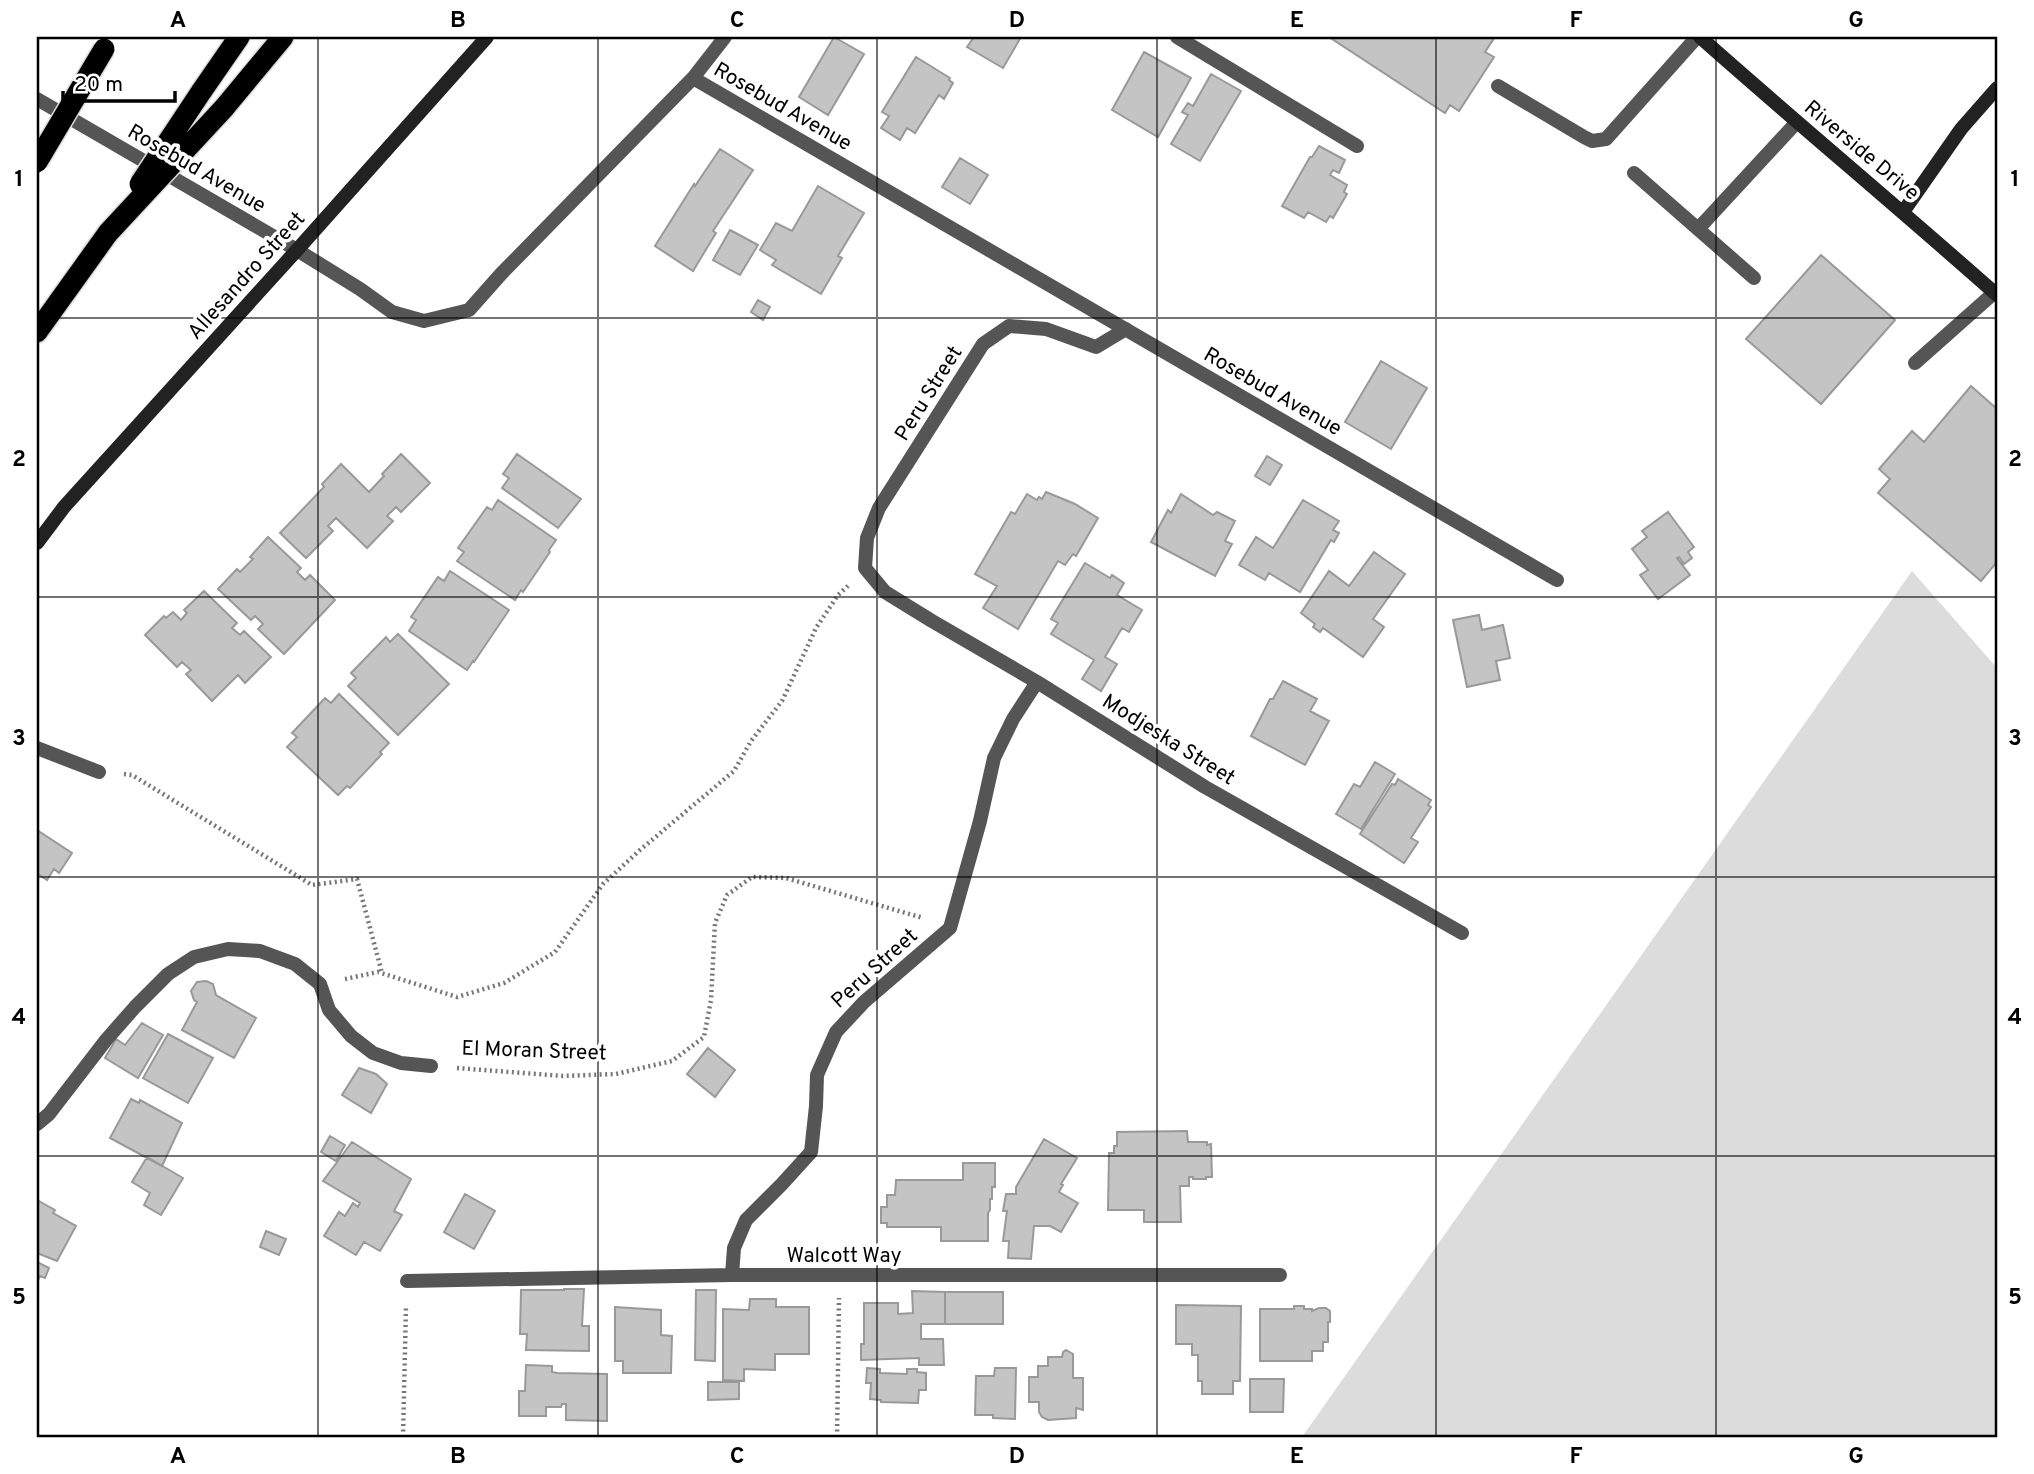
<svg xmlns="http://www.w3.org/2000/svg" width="2034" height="1474" font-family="Overpass,sans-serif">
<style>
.green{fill:#dcdcdc}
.building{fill:#c4c4c4;stroke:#999;stroke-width:2}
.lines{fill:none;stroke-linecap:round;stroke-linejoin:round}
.highway-casing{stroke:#dbdbdb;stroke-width:24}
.path{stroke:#777;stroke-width:4.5;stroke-dasharray:2 3.5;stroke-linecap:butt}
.lane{stroke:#555;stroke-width:14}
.street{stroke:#555;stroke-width:14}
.secondary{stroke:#222;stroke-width:14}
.highway{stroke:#000;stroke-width:21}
.highway-bridge-casing{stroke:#dbdbdb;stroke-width:24;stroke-linecap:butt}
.highway-bridge{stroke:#000;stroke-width:21}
.grid{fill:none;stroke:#000;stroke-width:2;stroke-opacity:0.55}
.labels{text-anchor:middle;stroke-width:7;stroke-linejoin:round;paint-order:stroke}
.street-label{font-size:21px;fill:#000;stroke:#fff}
.neatline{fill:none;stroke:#000;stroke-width:2.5}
.grid-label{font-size:23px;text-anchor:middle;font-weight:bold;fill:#000}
</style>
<rect width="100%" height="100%" fill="#fff"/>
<!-- green -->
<path class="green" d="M1912,571l85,97v769h-695z"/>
<!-- building -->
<path class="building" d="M834,37l30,17 -36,61 -29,-18z
M974,37h47l-18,31 -36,-21z
M1329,37h166l-10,15 9,5 -35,54 -9,-6 -5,8z
M1144,52l47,26 -33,59 -46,-27z
M916,57l34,21 -1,2 4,3 -9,16 -5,-4 -24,38 -8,-5 -7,12 -19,-12 8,-12 -7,-4z
M1211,74l30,17 -41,70 -29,-17 17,-29 -6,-3 6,-9 5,3z
M1319,146l26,14 -6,13 -6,-3 -3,5 17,10 -3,7 3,2 -14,24 -3,-2 -4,6 -18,-10 -4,6 -22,-12 28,-49h2z
M720,149l33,21 -40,61 3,2 -23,38 -38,-25 39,-62 1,2z
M960,158l28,17 -18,29 -28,-17z
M818,186l46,27 -26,43 4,2 -21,36 -49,-29 4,-5 -16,-10 16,-27 16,8z
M730,230l28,15 -18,30 -27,-15z
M1821,255l74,65 -74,84 -75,-65z
M758,300l12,7 -7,13 -12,-8z
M1381,361l46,27 -36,61 -46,-27z
M1971,386l26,23v153l-16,19 -103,-88 12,-14 -11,-10 33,-38 12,11z
M401,454l29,29 -29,29 -5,-5 -9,9 6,5 -26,27 -31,-30 -8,8 5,5 -27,27 -26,-25 44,-46 -2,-3 19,-20 28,28 15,-16 -2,-2z
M517,454l64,45 -23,29 -56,-40 7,-10 -6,-4z
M1267,456l15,9 -12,20 -15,-9z
M1046,492l29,12 23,14 -22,38 -3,-2 -8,11 -7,-4 -40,68 -35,-21 14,-22 -22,-12 36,-62 4,2 12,-20 10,6 2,-3 3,2z
M1181,494l32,21 4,-3 18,9 -10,20 7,3 -17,32 -64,-34 17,-32 3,3z
M498,500l58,40 -7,10 1,2 -27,40 -2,-2 -6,10 -58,-39 7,-9 -6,-4 29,-41 5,3z
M1303,500l36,21 -6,9 6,3 -5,9 -3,-2 -31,52 -31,-19 -4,7 -26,-15 17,-28 17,11z
M1668,512l26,35 -6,5 4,6 -8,6 -5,-7 -2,1 13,17 -32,24 -18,-24 8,-5 -16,-21 15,-12 -5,-6z
M268,537l33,31 -4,4 8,8 5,-5 25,25 -51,54 -26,-25 5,-5 -8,-8 -4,4 -33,-31 19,-20 3,3 13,-13 -3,-2z
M1374,552l31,22 -32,45 11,8 -21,30 -40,-29 -3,4 -7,-5 2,-3 -14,-11 28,-42 20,15z
M1085,563l25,15 2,-3 12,8 -7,12 25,15 -13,22 -7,-4 -17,29 12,7 -16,27 -19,-12 12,-19 -43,-26 7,-11 -7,-4z
M450,571l59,39 -35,52 -1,-1 -6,9 -58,-39 7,-11 -5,-3 27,-40 6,4z
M204,591l33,32 -5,5 8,7 4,-4 27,26 -26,26 -7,-8 -26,26 -26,-27 5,-4 -9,-8 -5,5 -32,-32 19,-19 2,2 7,-6 8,8 6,-7 -3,-3z
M1479,615l3,15 21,-5 7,33 -14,3 4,19 -33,7 -14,-67z
M398,634l51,50 -51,51 -50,-49 8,-8 -5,-5 35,-36 4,5z
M1283,681l34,18 -7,12 19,10 -24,44 -54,-29 19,-37h3z
M339,694l50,49 -9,9 2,2 -32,34 -3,-2 -9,9 -51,-48 10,-10 -5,-4 33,-35 6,5z
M1375,762l20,12 -34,55 -25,-15 18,-30 6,3z
M1398,779l33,21 -3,5 3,2 -20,31 7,4 -14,21 -44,-29 32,-50 3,1z
M37,830l35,23 -13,20 -5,-4 -7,11 -9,-6 -1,1z
M206,981l7,3 3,11 40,23 -22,40 -52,-28 15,-28 -3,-2 -3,-9 6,-9z
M142,1023l21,12 -25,43 -33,-20 11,-19 9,6z
M168,1034l45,24 -25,45 -45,-25z
M708,1048l27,22 -20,27 -28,-23z
M359,1068l17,6 11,10 -16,29 -29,-18z
M131,1099l8,4 1,-3 42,23 -20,43 -52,-28z
M1187,1131l1,11h19v3l4,-1 1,33h-6v2h-13v-2h-4v9h-9l1,36h-37v-12h-36l1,-57h5v-7h3v-14z
M330,1136l15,9 -9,16 -15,-9z
M1044,1139l33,19 -16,26 2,1 -4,7 19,11 -17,29 -11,-6h-16l-3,33 -23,-1 1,-17h-6l4,-30h-4l3,-17h10v-7z
M352,1142l59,37 -17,32 8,4 -22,36 -16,-9 -8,13 -32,-19 15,-24 6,4 8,-13 5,4 2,-4 -37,-22z
M147,1157l36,21 -22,37 -17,-10 6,-12 -18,-11z
M963,1163h32v24h-3v12h-2v11l-2,3v28h-47v-14h-54v-4h-6v-16h6v-12h8l1,-15h67z
M465,1194l30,17 -21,38 -30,-17z
M37,1200l18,10 -2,3 23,13 -19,35 -20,-8z
M266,1231l20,8 -7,16 -19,-8z
M37,1262l12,6 -4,10 -5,-2 -3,6z
M564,1289h20l-2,37h7v25l-63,-1 1,-16h-7l1,-44h43z
M696,1290h20l-1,71 -20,-1z
M912,1291l33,1v32h-24v15h22l1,26h-25v-7l-58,2v-16h3v-41h34v11l15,-1z
M945,1292h58v32h-58z
M750,1299h26v8h33v47h-34v16l-31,-1v12l-21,-1v-71l26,1z
M1176,1305l65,1 -1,75h-7v13h-31v-13h-4v-26h-6v-11h-16z
M1294,1306h10v3h8v2l7,-3h7l4,3v11h-2v20h-5v9h-11v10h-52v-52h34z
M615,1307l46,3v25l11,1 -1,37h-48v-12h-8z
M1066,1350l7,4v24h10v32l-7,-2v10l-28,2 -6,-3 -3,-5v-10h-10v-25h9v-11h10v-9h14l1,-5z
M526,1365l26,1v6l5,1 50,1v47l-41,-1v-16h-4l-1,3h-15v9h-27v-25h6z
M867,1368l13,1v4l27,1v-5h10v3l9,1v17h-7l-1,13 -37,-1v-2l-11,-1 1,-16h-5z
M995,1368h21l-1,51 -22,-1v-3h-18l1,-39h18z
M1250,1379h34l-1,33h-33z
M708,1382h31v17l-31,1z"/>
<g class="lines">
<defs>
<path id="highway" d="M201,92l38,-55
M224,108l59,-71
M37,332l71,-99"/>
</defs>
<!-- highway casing -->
<use href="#highway" class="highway-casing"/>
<!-- path -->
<path class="path" d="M124,774l8,1 180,110 45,-6 25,94
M345,979l33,-7 79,25 47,-14 51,-31 48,-68 37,-34 94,-79 17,-30 31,-40 34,-73 22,-33 11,-10
M457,1068l106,8 53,-2 56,-13 32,-24 7,-37 4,-77 12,-28 25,-18 34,1 137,40
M403,1437l3,-132
M837,1437l2,-139"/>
<!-- lane -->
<path class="lane" d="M1498,86l86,51 8,4 14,-2 91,-102
M1634,173l120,105
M1698,229l98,-106
M1915,363l80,-71"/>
<!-- street -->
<path class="street" d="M1177,37l180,109
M693,78l32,-41
M37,99l260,151 63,39 32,23 32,9 45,-11 32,-36 192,-196 864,502
M1126,329l-30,18 -50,-18 -37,-3 -26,18 -104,164 -12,30 -2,30 20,24 47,29 105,61 168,105 257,146
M37,748l62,24
M37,1124l12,-10 57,-74 29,-33 33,-33 26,-17 34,-8 32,2 35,13 25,20 9,26 22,26 22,17 28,10 30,3
M732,1275l2,-27 12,-28 36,-36 29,-32 5,-46 1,-31 19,-43 28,-30 86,-74 30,-107 14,-63 19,-39 24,-37
M407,1281l325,-6h548"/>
<!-- secondary -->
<path class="secondary" d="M1700,37c98,87 199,171 297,258
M1903,212l58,-83 36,-41
M37,543l27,-36 233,-257 190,-213"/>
<!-- highway -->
<use href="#highway" class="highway"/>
<defs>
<path id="highway-bridge" d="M37,162l67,-113
M140,184l61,-92
M108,233l116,-125"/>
</defs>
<!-- highway-bridge casing -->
<use href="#highway-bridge" class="highway-bridge-casing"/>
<!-- highway-bridge -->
<use href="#highway-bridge" class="highway-bridge"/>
</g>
<!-- grid -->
<path class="grid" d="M318,37v1400M598,37v1400M877,37v1400M1157,37v1400M1436,37v1400M1716,37v1400M37,318h1960M37,597h1960M37,877h1960M37,1156h1960"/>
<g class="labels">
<!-- street labels -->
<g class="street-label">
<text transform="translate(783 106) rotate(30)" y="7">Rosebud Avenue</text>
<text transform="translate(1862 150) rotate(40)" y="7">Riverside Drive</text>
<text transform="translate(197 168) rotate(30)" y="7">Rosebud Avenue</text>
<text transform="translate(246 275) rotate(-48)" y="7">Allesandro Street</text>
<text transform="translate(1273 391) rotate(30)" y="7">Rosebud Avenue</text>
<text transform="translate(928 393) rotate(-58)" y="7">Peru Street</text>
<text transform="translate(1169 739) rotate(32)" y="7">Modjeska Street</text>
<text transform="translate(874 968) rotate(-42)" y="7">Peru Street</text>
<text transform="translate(534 1050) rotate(2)" y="7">El Moran Street</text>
<text x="844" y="1262">Walcott Way</text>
</g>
</g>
<!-- border -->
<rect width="2034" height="1474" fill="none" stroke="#ffffff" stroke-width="77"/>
<!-- scale -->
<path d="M63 91v10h112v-10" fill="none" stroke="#000000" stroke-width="3.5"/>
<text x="74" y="91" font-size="21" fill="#000000" stroke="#ffffff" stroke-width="5" paint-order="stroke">20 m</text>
<rect x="38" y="38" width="1958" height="1398" class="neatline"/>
<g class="grid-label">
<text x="178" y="27">A</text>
<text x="458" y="27">B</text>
<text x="737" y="27">C</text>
<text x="1017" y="27">D</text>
<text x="1297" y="27">E</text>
<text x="1576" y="27">F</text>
<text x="1856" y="27">G</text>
<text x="19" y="186">1</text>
<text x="2015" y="186">1</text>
<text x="19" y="466">2</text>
<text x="2015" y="466">2</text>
<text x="19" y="745">3</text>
<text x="2015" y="745">3</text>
<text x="19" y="1024">4</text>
<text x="2015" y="1024">4</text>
<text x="19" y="1304">5</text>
<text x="2015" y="1304">5</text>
<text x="178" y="1463">A</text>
<text x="458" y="1463">B</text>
<text x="737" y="1463">C</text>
<text x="1017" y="1463">D</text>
<text x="1297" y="1463">E</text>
<text x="1576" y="1463">F</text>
<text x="1856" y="1463">G</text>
</g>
</svg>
